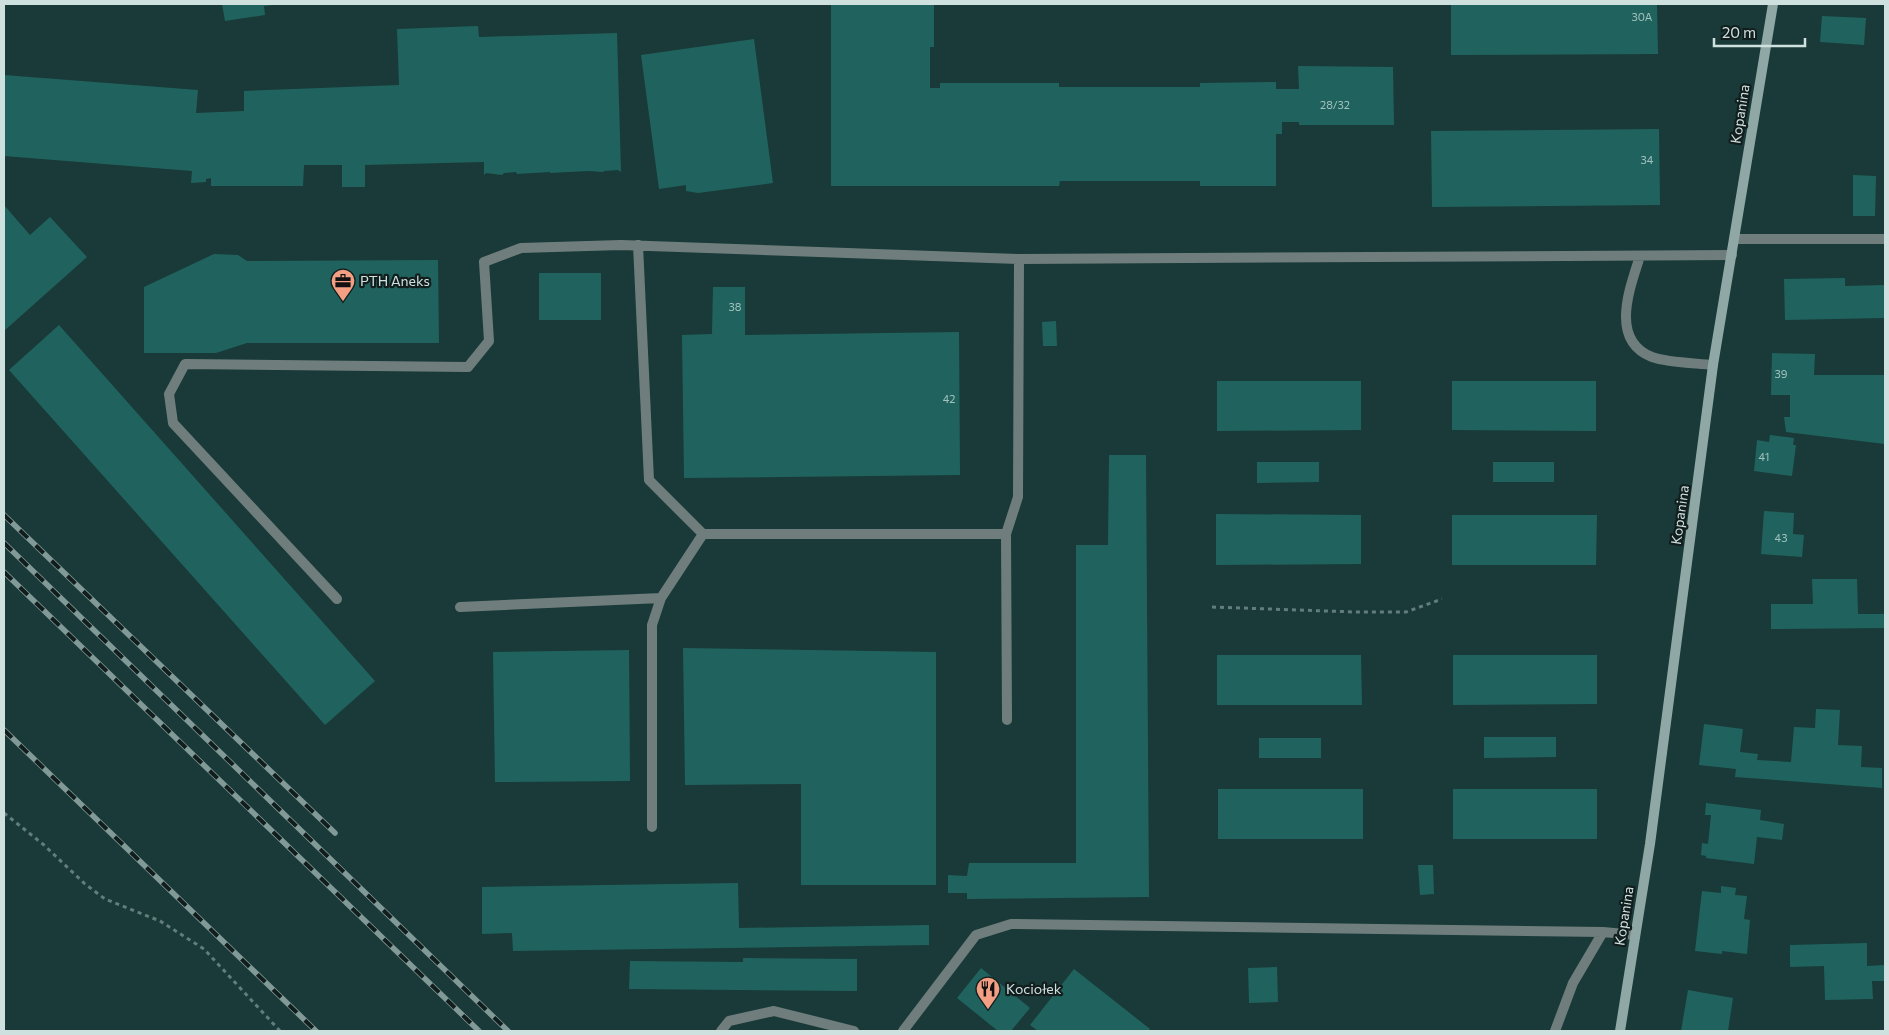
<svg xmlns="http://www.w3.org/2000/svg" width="1889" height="1035" font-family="Commissioner,sans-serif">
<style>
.building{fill:#20635e}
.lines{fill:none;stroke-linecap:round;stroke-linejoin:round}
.path{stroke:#627d7b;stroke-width:3;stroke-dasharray:4 4;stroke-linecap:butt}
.lane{stroke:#6f7e7d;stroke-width:10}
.secondary{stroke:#90a8a5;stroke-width:10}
.rail-casing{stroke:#819997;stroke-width:5.5}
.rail{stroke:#111e1d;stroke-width:4;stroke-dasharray:11;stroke-linecap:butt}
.labels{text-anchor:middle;stroke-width:4.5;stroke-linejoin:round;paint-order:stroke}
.number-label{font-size:11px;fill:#a3c2bf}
.street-label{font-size:14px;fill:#cfe1df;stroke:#111e1d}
.poi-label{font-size:14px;fill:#cfe1df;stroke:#111e1d;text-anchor:start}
</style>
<rect width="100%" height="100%" fill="#193a38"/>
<!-- building -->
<path class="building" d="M222,4h52v1l-10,1 1,9 -40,6z
M831,4h103v43h-4v41h10v-5h119v4h141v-4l76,-1v7h23l-1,-23 95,1 1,58h-95v-3h-17v12h-6v52h-76v-5h-140l-1,5h-228z
M1451,4h206l1,50 -207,1z
M1822,16l44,2 -2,27 -44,-3z
M478,26l1,11 138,-4 4,139 -3,-2 -14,1 -1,1 -15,-1 -38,2v-1l-33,2 -1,-2 -12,1 -2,2 -16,-2 -2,2v-13l-119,3v22h-23v-22h-38l-1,21h-92v-8l-5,1v3l-15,1 1,-12 -188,-15v-81l194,15 -2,23 48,-2v-20l155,-6 -2,-56z
M754,39l19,144 -75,10 -12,-2v-6l-27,4 -18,-134z
M1659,129l1,76 -228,2 -1,-76z
M1853,175l23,1 -1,40h-22z
M4,205l26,30 20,-18 37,40 -83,74z
M214,254l24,1 9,6 191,-1 1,83h-192l-31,10h-72v-66z
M539,273h62v47h-62z
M1845,278v8l40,-1v33l-100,2 -1,-41z
M713,287h32v48l214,-3 1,143 -276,3 -2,-143 30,-1z
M1056,321l1,25h-14l-1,-24z
M59,325l316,356 -50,44 -316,-355z
M1772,353l43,1 -1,21h71v69l-99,-12 -2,-15h6v-22h-19z
M1217,381h144v49l-144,1z
M1452,381h144v50l-144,-1z
M1770,435l24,3 -1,7h3l-4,31 -38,-5 3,-31 12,2z
M1109,455h37l3,442 -182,2v-6h-19v-18l19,1 2,-13h107v-318h32z
M1257,462h62v20l-62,1z
M1493,462h61v20h-61z
M1764,511l30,2 -1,21 11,1 -2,22 -41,-3z
M1216,514l145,1v49l-145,1z
M1452,515h145l-1,50h-144z
M1812,579h45l1,35h27v14l-114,1v-25h42z
M683,648l253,4v233h-135v-101l-116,1z
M629,650l1,131 -135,1 -2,-130z
M1217,655h144l1,50h-145z
M1453,655h144v49l-144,1z
M1816,709l24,1 -2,35 24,1 -1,21 21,1v20l-147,-11 1,-8 -37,-4 5,-41 39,5 -3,23 18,2 -1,6 34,2 3,-35 21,1z
M1484,737h72v20l-72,1z
M1259,738h62v20h-62z
M1218,789h145v50h-145z
M1453,789h144v50h-144z
M1706,803l55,7 -1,10 24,4 -2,16 -25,-3 -3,27 -48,-6v-2l-5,-1 1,-12 6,1 3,-29h-6z
M1418,865h15l1,29 -14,1z
M738,883l1,45 190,-3v20l-416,6 -1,-18 -30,1v-47z
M1721,886l15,2 -1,7 12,1 -3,23 6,1 -3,34 -25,-3v3l-27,-3 7,-60 19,2z
M1867,943v23l18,-1v16h-13l1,18 -48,1 -1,-34 -34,1v-22z
M743,958l114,1v32l-228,-2 1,-28 113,1z
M1277,967l1,35 -29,1 -1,-35z
M981,968l49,40 -19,23h-13l-41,-33z
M1074,969l76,60 -2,2h-110l-8,-6z
M1688,990l45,8 -5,33h-47z"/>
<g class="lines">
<!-- path -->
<path class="path" d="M1212,607l143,5h51l36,-13
M4,813l40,32 41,39 20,15 55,22 44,28 76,82"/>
<!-- lane -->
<path class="lane" d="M1734,239h151
M638,245l11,235 54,54h303
M1640,256c-10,32 -31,84 12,101 17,6 43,6 61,8
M661,598l42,-64
M337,599l-164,-176 -4,-29 16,-30 283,3 21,-26 -5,-79 37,-14 100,-3 398,14 713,-4
M460,607l201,-9 -9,27v202
M1007,720l-1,-186 12,-37 1,-238
M721,1031l8,-10 45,-10 80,20
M903,1031l73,-96 35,-11 592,8 32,3
M1555,1031l18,-48 30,-51"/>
<!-- secondary -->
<path class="secondary" d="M1620,1031l30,-187 63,-479 60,-361"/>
<defs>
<path id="rail" d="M4,515l331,318
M4,543l504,488
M4,572l475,459
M4,730l312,301"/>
</defs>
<!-- rail casing -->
<use href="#rail" class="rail-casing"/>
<!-- rail -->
<use href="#rail" class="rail"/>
</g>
<!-- icons -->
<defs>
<symbol id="office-pin" viewBox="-11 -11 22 30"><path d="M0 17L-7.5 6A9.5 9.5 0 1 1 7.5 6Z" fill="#f39f84" stroke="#111e1d"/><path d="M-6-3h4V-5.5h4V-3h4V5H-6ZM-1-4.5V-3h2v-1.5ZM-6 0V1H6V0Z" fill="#111"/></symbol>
<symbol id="restaurant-pin" viewBox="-11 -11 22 30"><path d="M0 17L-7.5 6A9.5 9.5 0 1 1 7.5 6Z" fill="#f39f84" stroke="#111e1d"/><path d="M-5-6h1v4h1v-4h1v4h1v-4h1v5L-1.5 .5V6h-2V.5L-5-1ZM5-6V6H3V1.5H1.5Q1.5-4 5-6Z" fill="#111"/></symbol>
</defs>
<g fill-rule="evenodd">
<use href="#office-pin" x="329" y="267" width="28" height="38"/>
<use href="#restaurant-pin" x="974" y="975" width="28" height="38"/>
</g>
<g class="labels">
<!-- number labels -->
<g class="number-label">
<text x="1642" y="21">30A</text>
<text x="1335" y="109">28/32</text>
<text x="1647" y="164">34</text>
<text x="735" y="311">38</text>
<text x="1781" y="378">39</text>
<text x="949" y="403">42</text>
<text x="1764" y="461">41</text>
<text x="1781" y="542">43</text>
</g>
<!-- street labels -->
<g class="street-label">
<text transform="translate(1740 114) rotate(-81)" y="5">Kopanina</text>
<text transform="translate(1680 515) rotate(-82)" y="5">Kopanina</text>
<text transform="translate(1624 916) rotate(-81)" y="5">Kopanina</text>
</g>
<!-- poi labels -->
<g class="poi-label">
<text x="360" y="286">PTH Aneks</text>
<text x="1006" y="994">Kociołek</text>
</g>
</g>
<!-- border -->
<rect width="1889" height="1035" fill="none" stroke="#cfe1df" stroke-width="10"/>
<!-- scale -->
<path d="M1714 38v8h91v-8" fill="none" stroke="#cfe1df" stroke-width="2.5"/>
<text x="1722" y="38" font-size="15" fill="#cfe1df" stroke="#111e1d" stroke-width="4" paint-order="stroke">20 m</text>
</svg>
